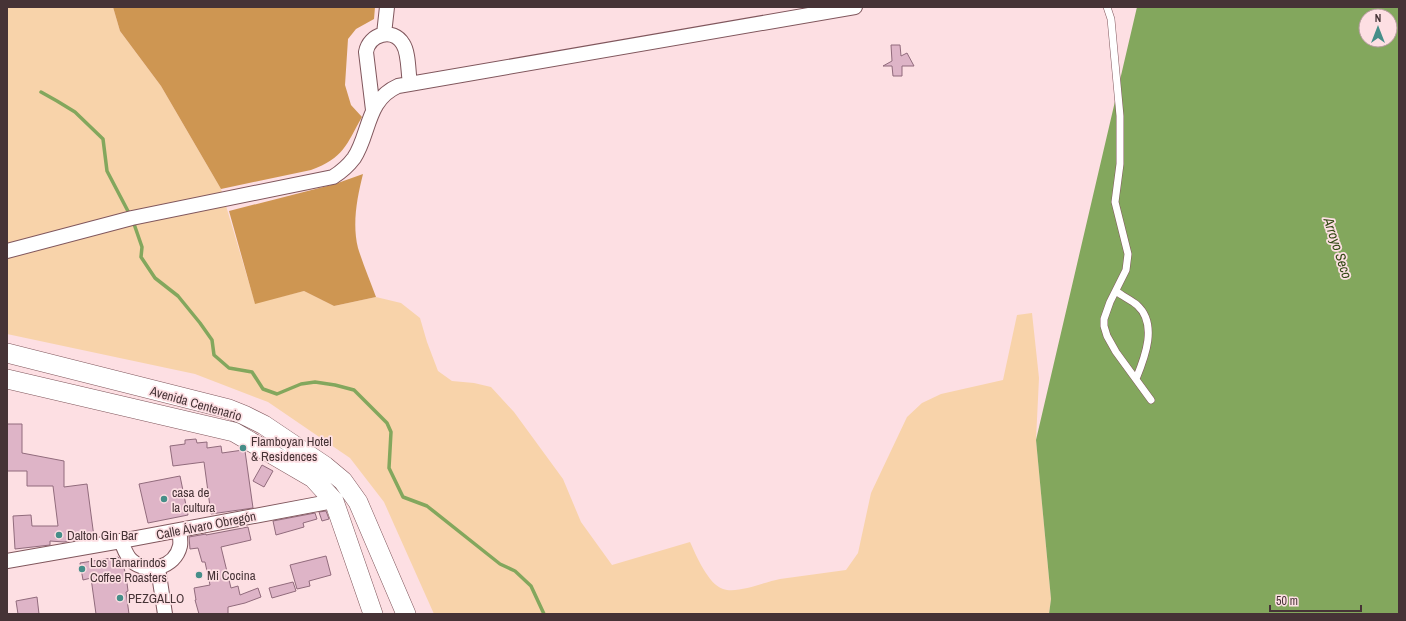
<svg xmlns="http://www.w3.org/2000/svg" width="1406" height="621" font-family="'Archivo Narrow',sans-serif">
<style>
.green{fill:#f8d3aa}
.forest{fill:#ce9652}
.water{fill:#83a75d;fill-rule:evenodd}
.lines{fill:none;stroke-linecap:round;stroke-linejoin:round}
.stream{stroke:#83a75d;stroke-width:3.5}
.building{fill:#deb4c7;stroke:#916b7c}
.lane-casing{stroke:#80575d;stroke-width:8}
.street-casing{stroke:#80575d;stroke-width:16}
.secondary-casing{stroke:#80575d;stroke-width:20}
.lane{stroke:#fff;stroke-width:7}
.street{stroke:#fff;stroke-width:14}
.secondary{stroke:#fff;stroke-width:19}
.poi-dot{fill:#468e89;stroke:#fddfe3;stroke-width:1.5}
.labels{text-anchor:middle;stroke-width:3.5;stroke-linejoin:round;paint-order:stroke}
.street-label{font-size:13px;fill:#463336;stroke:#fddfe3}
.poi-label{font-size:13px;fill:#463336;stroke:#fddfe3;text-anchor:start}
.water-label{font-size:14px;font-style:italic;fill:#324914;stroke:#fddfe3}
</style>
<rect width="100%" height="100%" fill="#fddfe3"/>
<!-- green -->
<path class="green" d="M7,7h106l7,24 41,55 60,103 34,114 49,-12 30,15 42,-9 25,6 19,15 7,24 11,29 14,10 22,2 17,4 23,25 49,67 18,43 31,43 78,-23c6,13 18,42 33,47 15,5 41,-7 57,-10 22,-3 44,-6 66,-9l12,-17 13,-60 36,-76 15,-14 19,-9 62,-14 14,-65 15,-2 7,65 -3,62 15,159 -2,15h-615l-50,-112 -34,-44 -82,-56 -73,-28 -188,-40z"/>
<!-- forest -->
<path class="forest" d="M113,7h262l-1,12 -18,10 -8,10 -3,46 6,20 11,12c-16,28 -18,41 -51,53l-90,19 -60,-103 -41,-55z
M363,174c-6,24 -11,50 -5,74 5,16 12,33 18,49l-42,9 -30,-15 -49,13 -26,-93 106,-27z"/>
<!-- water -->
<path class="water" d="M1137,7h262v607h-350l2,-15 -15,-159zM1366,16h24v24h-24z"/>
<g class="lines">
<!-- stream -->
<path class="stream" d="M41,92l16,9 18,11 28,27 4,32 23,44
M133,221l9,26 -1,10 14,21 23,18 22,27 12,17 2,15 15,13 23,4 11,17 14,5 24,-10 14,-2 20,3 19,5 33,33 4,9 -2,36 14,29 24,9 73,58 15,7 16,15 13,28"/>
</g>
<!-- building -->
<path class="building" d="M891,45h9l1,11 6,-3 7,13h-12v10h-9l-1,-10h-9l9,-5z
M7,424h15v29l42,8v26l23,-3 7,53 -30,5 -14,-1v4l-35,4 -2,-33 18,-1 1,11h26l-5,-40h-26v-15h-20z
M196,439l1,4 10,-1v6l14,-2 1,7 21,-3 2,1 8,57 -42,6 -7,-52 -31,4 -3,-20 15,-2v-4z
M262,465l11,6 -9,16 -11,-6z
M180,476l8,39 -40,8 -9,-39z
M326,511l3,8 -7,2 -3,-9z
M315,513l2,6 -14,4 1,4 -28,8 -3,-14z
M248,527l3,13 -30,7 10,41 7,-2 2,9 18,-7 3,9 -16,6 -17,4v7h-29l-4,-14h1l-2,-12 16,-3 -5,-23h-3l-4,-14 -8,1 -1,-12 17,-3v1z
M326,556l5,19 -22,6 1,5 -13,3 -7,-24z
M118,557l5,8 3,10 2,16 -2,1 3,22h-33l-5,-36 -8,2 -3,-17z
M293,582l3,9 -24,7 -3,-10z
M37,597l2,17h-21l-2,-13z"/>
<g class="lines">
<defs>
<path id="lane" d="M1107,7l4,12 9,97v48l-5,38 13,52 -2,16 -16,32 -6,17v7l3,10 9,16 35,48
M1116,291c6,5 15,9 21,14 21,19 8,52 -1,74"/>
<path id="street" d="M384,34l3,-27
M373,110l-7,-58c3,-18 27,-25 37,-8 6,9 5,29 7,39
M7,251l125,-33 201,-41c8,-5 15,-11 21,-19 16,-24 12,-58 44,-72l457,-79
M121,541c3,7 5,15 11,20 15,13 43,7 48,-15 1,-5 0,-10 -1,-15
M7,561l114,-20 213,-40
M158,568l7,46"/>
<path id="secondary" d="M7,353l222,56 15,6 20,10 61,41 18,15 15,21 48,112
M7,379l227,53 79,46 21,23 39,113"/>
</defs>
<!-- lane casing -->
<use href="#lane" class="lane-casing"/>
<!-- street casing -->
<use href="#street" class="street-casing"/>
<!-- secondary casing -->
<use href="#secondary" class="secondary-casing"/>
<!-- lane -->
<use href="#lane" class="lane"/>
<!-- street -->
<use href="#street" class="street"/>
<!-- secondary -->
<use href="#secondary" class="secondary"/>
</g>
<!-- markers -->
<g class="poi-dot">
<circle cx="243" cy="448" r="4"/>
<circle cx="164" cy="499" r="4"/>
<circle cx="59" cy="535" r="4"/>
<circle cx="82" cy="569" r="4"/>
<circle cx="199" cy="575" r="4"/>
<circle cx="120" cy="598" r="4"/>
</g>
<g class="labels">
<!-- street labels -->
<g class="street-label">
<text transform="translate(196 403) rotate(16)" y="5">Avenida Centenario</text>
<text transform="translate(206 525) rotate(-11)" y="5">Calle Álvaro Obregón</text>
</g>
<!-- poi labels -->
<g class="poi-label">
<text x="251" y="446">Flamboyan Hotel<tspan x="251" dy="15">&amp; Residences</tspan></text>
<text x="172" y="497">casa de<tspan x="172" dy="15">la cultura</tspan></text>
<text x="67" y="540">Dalton Gin Bar</text>
<text x="90" y="567">Los Tamarindos<tspan x="90" dy="15">Coffee Roasters</tspan></text>
<text x="207" y="580">Mi Cocina</text>
<text x="128" y="603">PEZGALLO</text>
</g>
<!-- water labels -->
<g class="water-label">
<text transform="translate(1338 248) rotate(72)" y="5">Arroyo Seco</text>
</g>
</g>
<!-- border -->
<rect width="1406" height="621" fill="none" stroke="#463336" stroke-width="16"/>
<!-- north arrow -->
<g transform="translate(1378 28)"><circle r="19" fill="#fddfe3" stroke="#b49a9e"/>
<path d="M0-3L7 15L0 10L-7 15Z" fill="#468e89"/>
<text y="-6" font-size="11" font-weight="bold" text-anchor="middle" fill="#463336">N</text>
</g>
<!-- scale -->
<path d="M1270 605v6h91v-6" fill="none" stroke="#463336" stroke-width="2"/>
<text x="1276" y="605" font-size="12" fill="#463336" stroke="#fddfe3" stroke-width="3" paint-order="stroke">50 m</text>
</svg>
